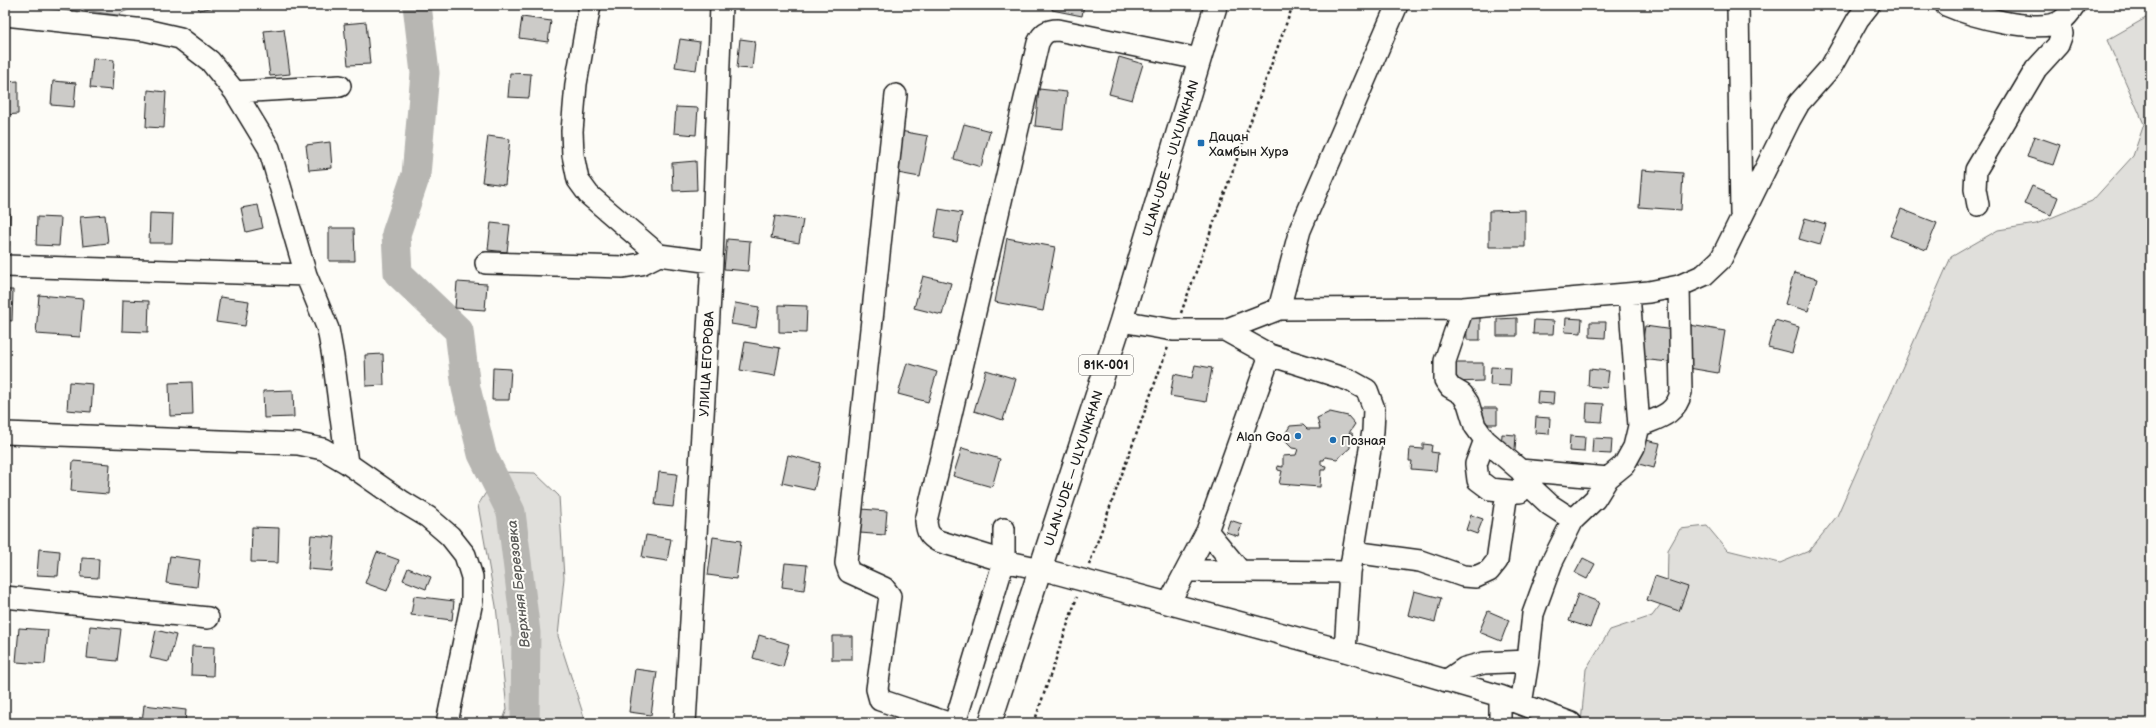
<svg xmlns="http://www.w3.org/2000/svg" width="2156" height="728" font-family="'Balsamiq Sans',sans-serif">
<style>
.green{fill:#e0dfdb;stroke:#7e7e7c}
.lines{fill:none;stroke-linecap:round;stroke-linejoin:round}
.river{stroke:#b7b6b2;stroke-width:29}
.building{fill:#cccbc8;stroke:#1c1c1c}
.minor-casing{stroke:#1c1c1c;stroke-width:24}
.major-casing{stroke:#1c1c1c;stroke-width:25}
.path{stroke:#1c1c1c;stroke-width:2.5;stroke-dasharray:3 3;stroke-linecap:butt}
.minor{stroke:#fdfcf7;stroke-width:21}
.major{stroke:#fdfcf7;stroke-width:22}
.poi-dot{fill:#1f6fb2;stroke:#fdfcf7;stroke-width:1.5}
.labels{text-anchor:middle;stroke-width:4;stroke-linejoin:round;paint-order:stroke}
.shield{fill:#fdfcf7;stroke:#605f5e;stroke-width:1}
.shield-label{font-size:12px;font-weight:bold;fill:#1c1c1c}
.poi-label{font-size:13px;fill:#1c1c1c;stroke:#fdfcf7;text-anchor:start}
.street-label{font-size:13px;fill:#1c1c1c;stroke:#fdfcf7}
.water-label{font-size:14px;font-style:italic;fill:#5a5a58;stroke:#fdfcf7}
</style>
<rect width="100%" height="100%" fill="#fdfcf7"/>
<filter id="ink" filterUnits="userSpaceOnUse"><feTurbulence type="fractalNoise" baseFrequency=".025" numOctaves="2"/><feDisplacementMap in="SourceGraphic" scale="8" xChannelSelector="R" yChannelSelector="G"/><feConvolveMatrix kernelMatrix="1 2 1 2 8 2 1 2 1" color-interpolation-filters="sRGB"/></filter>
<g filter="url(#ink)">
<!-- green -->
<path class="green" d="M51,5h88l-22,10z
M2151,15v708h-570l5,-54 24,-39 42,-14 15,-20 1,-46 12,-21 27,-3 20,24 53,13 29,-12 28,-35 114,-259 47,-27 38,-6 56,-23 41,-45 11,-32 -37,-84z
M499,472l36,1 24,23 5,82 -6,58 28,87h-84l5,-14 -11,-103 -18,-101z"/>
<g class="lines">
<!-- river -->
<path class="river" d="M417,5l8,68 -9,102 -20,59 2,39 61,58 7,57 16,66 29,58 15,121 -1,90"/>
</g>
<!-- building -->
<path class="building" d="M198,5h29l-28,5z
M1053,5h31l-2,11 -30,-6z
M522,17l29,4 -3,21 -29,-4z
M366,22l4,42 -22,1 -4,-41z
M284,29l6,45 -20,2 -6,-45z
M680,39l20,3 -4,28 -21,-3z
M740,39l15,2 -3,28 -15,-1z
M1119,57l24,7 -11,36 -23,-6z
M93,58l21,2 -2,30 -22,-2z
M510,73l21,1 -2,24 -21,-1z
M18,81v33l-13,1v-33z
M53,81l23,2 -2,24 -23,-2z
M1039,89l28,3 -4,37 -28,-3z
M148,90l18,2 -2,36 -18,-1z
M676,107l22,1 -2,27 -22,-2z
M964,124l26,7 -9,36 -27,-8z
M900,131l28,5 -8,41 -28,-5z
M488,136l22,3 -5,46 -23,-3z
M2034,136l26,9 -7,20 -26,-8z
M330,142l2,26 -23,2 -3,-25z
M696,161l1,29 -24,1 -1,-28z
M1642,170l41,3 -2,37 -42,-3z
M2032,186l26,11 -7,18 -27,-11z
M258,205l5,23 -17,4 -5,-24z
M939,209l23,4 -5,29 -23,-4z
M1901,209l36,14 -11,27 -36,-14z
M1525,210v37h-36v-36z
M5,213h5l-1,33h-4z
M150,213l23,1 -1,29h-23z
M105,215l3,28 -25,3 -3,-29z
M775,216l28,4 -4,23 -28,-5z
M37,217l24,1 -2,28 -23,-1z
M1805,218l21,6 -6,21 -21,-6z
M491,223l19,2 -3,27 -19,-2z
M329,228h25l1,33h-26z
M1007,238l48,9 -12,64 -48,-9z
M727,239l23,2 -2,30 -24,-2z
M1794,273l23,6 -9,32 -23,-7z
M923,276l28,7 -9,32 -28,-7z
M457,282l30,2 -2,26 -30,-2z
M5,290h8l-1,31 -7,-1z
M39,295l44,4 -3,38 -44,-3z
M220,297l29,4 -4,25 -29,-4z
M123,300l26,1 -1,31 -26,-1z
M735,303l24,4 -3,21 -25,-4z
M779,305l28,1 -1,27 -27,-1z
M1480,316v24h-13l-1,-23z
M1517,318v18h-20v-17z
M1566,318l16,1 -1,14 -16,-1z
M1534,320l20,1 -1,13h-20z
M1775,320l24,7 -7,26 -24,-6z
M1590,322h16l-1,16 -15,-1z
M1690,325l35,6 -7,42 -35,-6z
M1645,326l28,4 -4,32 -29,-3z
M745,342l35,6 -5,28 -35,-6z
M383,354l1,31 -18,1 -1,-31z
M907,363l30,9 -9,30 -30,-8z
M1454,363h29v18l-29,1z
M1195,365l17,3 -6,34 -36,-6 4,-22 18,4z
M1491,367l20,1 -1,18 -20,-1z
M493,368l18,1 -2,31h-17z
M1589,369l20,2 -2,17 -19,-2z
M986,370l30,9 -13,41 -29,-9z
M69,382l24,2 -2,28 -24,-2z
M192,382l1,33 -23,1 -1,-33z
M293,390l1,27 -30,1 -1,-27z
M1538,391l16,1 -1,12 -16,-1z
M1587,403l17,1 -2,18 -16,-1z
M1481,408h16v16h-16z
M1330,412l18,4 7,8 -6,9h3l1,3 -3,1v11l-13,11 -12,-2 -1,3h-3v5l5,1 -1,4h-4l-1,17 -41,-3 3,-13 -4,-1 -1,-4 6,1v-11l13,-1 2,-6 -6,-1 -7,-7v-7l5,-8 13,-1 4,4h13l-3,-11z
M1536,417l14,1 -1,16 -14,-1z
M1502,434l14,1 -1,15 -14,-1z
M1570,436l15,1 -1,15 -15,-1z
M1593,438l19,1 -1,15 -19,-1z
M1641,439l19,4 -6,25 -19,-5z
M1423,444l9,1 -1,7 7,1 -2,18 -25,-2 1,-8h-3l1,-13 13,1z
M962,448l38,11 -8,28 -39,-11z
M788,455l32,8 -6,27 -32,-7z
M73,461l37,3 -2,30 -37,-3z
M659,472l18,2 -4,33 -18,-2z
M861,509l26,2 -2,24 -25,-2z
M1471,515l12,4 -6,15 -11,-4z
M1230,520l12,4 -4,12 -12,-4z
M252,527l27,1 -1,35 -27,-1z
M311,535l24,2 -3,34 -24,-2z
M646,535l25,4 -4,22 -25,-4z
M713,537l28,4 -5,38 -28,-4z
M39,549l21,2 -2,25 -21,-1z
M377,552l22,8 -12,31 -22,-8z
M170,556l30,4 -3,27 -31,-4z
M82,558l17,1 -1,19 -17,-1z
M1583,558l12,6 -8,15 -12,-6z
M785,563l22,2 -3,25 -22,-3z
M408,568l23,9 -5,12 -23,-9z
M1655,576l33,11 -9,24 -32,-11z
M1414,591l27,7 -6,24 -27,-7z
M1578,594l21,8 -9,26 -21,-7z
M414,596l40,5 -2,19 -41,-5z
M1488,611l21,9 -8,21 -22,-9z
M90,626l31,3 -4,32 -30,-3z
M19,628l29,2 -3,34 -29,-2z
M156,630l20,5 -7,27 -19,-4z
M759,635l30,9 -6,23 -30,-9z
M832,636h20v24h-20z
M192,646l22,1 -1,29 -22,-1z
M635,669l22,3 -6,43 -22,-3z
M144,705l42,5 -1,13h-43z"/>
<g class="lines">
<defs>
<path id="minor" d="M590,5l-14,79 -4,47 1,24 5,25 11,15 70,60 53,7
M1738,5l3,209
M1946,5c23,10 92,30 115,16 6,-4 10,-10 14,-16
M5,15l140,15 35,8 30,23 25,31 34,56 37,127 22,54 5,28 14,106
M1199,59l-141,-29c-11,0 -15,3 -20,13l-112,478c1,11 3,15 12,20l66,20 37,8 304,82 155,45 71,27
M235,92l105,-6
M896,95l-50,468 3,9 35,16 6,8 -13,93 3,11 68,23
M1978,205l-3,-16 1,-19 60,-101 22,-24 4,-11 -2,-12
M486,263l137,4 18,-3 18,-9
M5,266l301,9
M1463,308l-18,53v19l5,7 12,7 6,9 7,23 10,14 35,30 15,21 15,14 23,15
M1279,309l21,-79 97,-225
M1121,321l52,9h52l45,25 79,25 18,10 7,19 -1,22 -23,141
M1225,330l54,-21 184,-1 186,-16 30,-6 25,-11 17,-16 69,-140 9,-16 32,-36 27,-48 11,-14
M1270,355l-63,176 33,40 110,1 -5,79
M1639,426c19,-8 37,-11 42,-34l-2,-106
M5,433l293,11 25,5 24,14 56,39 25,15 22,19 15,19 7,22v24l-25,122
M1485,440l-9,24 2,16 12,9 30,3
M1520,470l88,8
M1353,552l67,9 43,15 13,1 13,-6 8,-10 10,-69
M1187,571h53
M5,597l203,21
M1169,603l38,-72
M1528,661l5,-47 19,-52 21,-42 22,-21 13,-21 16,-13 10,-18 5,-21 -10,-132
M1446,681l19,-13 19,-5 44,-2 -7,43
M1500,696v27
M685,723l27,-461 9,-257
M955,723l49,-162v-32"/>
<path id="major" d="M990,723l131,-402 95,-316"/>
</defs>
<!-- minor casing -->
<use href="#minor" class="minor-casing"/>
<!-- major casing -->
<use href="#major" class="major-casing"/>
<!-- path -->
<path class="path" d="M1181,313l112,-308
M1089,565l79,-218
M1034,723l43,-126"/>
<!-- minor -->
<use href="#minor" class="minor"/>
<!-- major -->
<use href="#major" class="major"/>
</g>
</g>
<!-- markers -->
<g class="poi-dot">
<rect x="1197" y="139" width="8" height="8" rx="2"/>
<circle cx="1298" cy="436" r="4"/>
<circle cx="1333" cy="440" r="4"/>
</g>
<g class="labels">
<!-- shield labels -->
<rect class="shield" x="1079" y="355" width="54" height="20" rx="3"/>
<g class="shield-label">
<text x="1106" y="369">81К-001</text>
</g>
<!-- poi labels -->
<g class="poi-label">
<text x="1209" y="141">Дацан<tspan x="1209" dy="15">Хамбын Хурэ</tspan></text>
<text x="1290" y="441" text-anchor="end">Alan Goa</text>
<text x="1341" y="445">Позная</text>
</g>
<!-- street labels -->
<g class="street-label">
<text transform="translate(1170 158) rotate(-73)" y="5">ULAN-UDE — ULYUNKHAN</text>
<text transform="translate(706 364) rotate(-87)" y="5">УЛИЦА ЕГОРОВА</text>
<text transform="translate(1073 468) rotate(-72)" y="5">ULAN-UDE — ULYUNKHAN</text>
</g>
<!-- water labels -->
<g class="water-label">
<text transform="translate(518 584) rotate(-96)" y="5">Верхняя Березовка</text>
</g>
</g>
<!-- margin -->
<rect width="2156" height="728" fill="none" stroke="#fdfcf7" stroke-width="20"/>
<rect x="10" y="10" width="2136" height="708" fill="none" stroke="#1c1c1c" stroke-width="1.5" filter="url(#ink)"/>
</svg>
